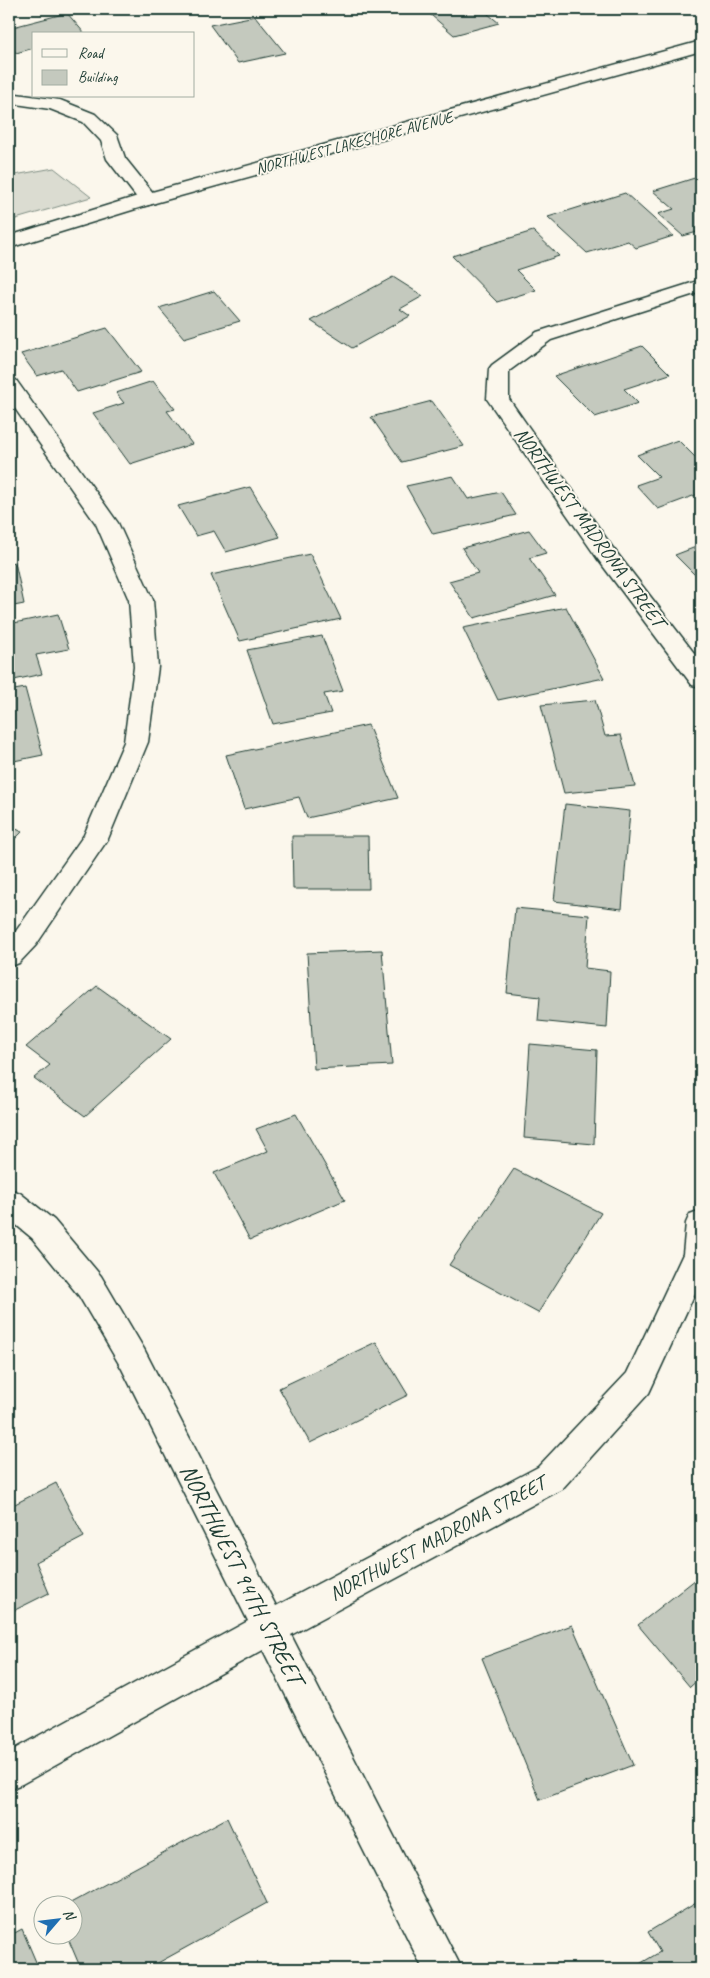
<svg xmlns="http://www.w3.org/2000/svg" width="710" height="1978" font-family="Caveat,sans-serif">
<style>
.green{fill:#dbdcd1;stroke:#7d8c82}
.building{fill:#c4c9be;stroke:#1f3d34}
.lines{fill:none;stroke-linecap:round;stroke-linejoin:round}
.minor-casing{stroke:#1f3d34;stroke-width:3}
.secondary-casing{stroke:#1f3d34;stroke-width:3}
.minor{fill:#fbf7ec;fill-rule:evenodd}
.secondary{fill:#fbf7ec;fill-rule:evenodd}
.labels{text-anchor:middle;stroke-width:4;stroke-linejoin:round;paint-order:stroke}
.far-street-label{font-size:16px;fill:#1f3d34;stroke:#fbf7ec}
.street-label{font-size:20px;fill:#1f3d34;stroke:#fbf7ec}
.near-street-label{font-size:24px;fill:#1f3d34;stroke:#fbf7ec}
</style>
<rect width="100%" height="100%" fill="#fbf7ec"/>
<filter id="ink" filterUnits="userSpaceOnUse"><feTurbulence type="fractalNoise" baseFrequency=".02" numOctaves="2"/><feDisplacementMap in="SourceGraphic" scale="10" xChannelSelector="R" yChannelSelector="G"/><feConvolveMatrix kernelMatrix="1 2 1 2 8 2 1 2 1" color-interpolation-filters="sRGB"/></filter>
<g filter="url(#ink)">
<!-- green -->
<path class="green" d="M54,168l37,29 -82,24v-45z"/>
<!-- building -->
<path class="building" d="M424,9h58l17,14 -45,12z
M67,13l18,21h-51v14l-18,5 -7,-9v-16z
M255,16l30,37 -47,10 -28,-38z
M701,176v55l-18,5 -25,-22 16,-5 -21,-18z
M625,193l48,43 -37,12 -8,-7 -41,12 -39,-36z
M533,231l26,25 -43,14 20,20 -39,12 -45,-46z
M393,277l30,19 -23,13 10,7 -58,32 -41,-27z
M214,291l26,30 -56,17 -25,-30z
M107,328l34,44 -64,20 -16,-23 -24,7 -16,-22z
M642,346l28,28 -46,15 14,14 -43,14 -41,-41z
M153,381l22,28 -8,2 25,33 -62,20 -37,-51 31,-10 -8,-10z
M432,401l32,45 -62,16 -31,-45z
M678,440l23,23v30l-43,16 -22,-24 23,-8 -22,-22z
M453,476l15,23 33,-7 15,23 -83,19 -27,-48z
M250,487l30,50 -54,15 -12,-21 -18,5 -18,-30z
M529,530l17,23 -17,5 26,37 -81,23 -25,-37 29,-8 -16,-25z
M701,545v36l-26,-26z
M310,554l31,65 -101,22 -29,-66z
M15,562l9,42 -15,3v-44z
M566,607l38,71 -106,22 -35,-72z
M58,614l11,35 -33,6 6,19 -33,7v-57z
M322,636l21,55 -19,3 7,19 -58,11 -26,-74z
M25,688l18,67 -34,7v-71z
M595,700l10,36 16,-1 14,51 -71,7 -23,-88z
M368,725l30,73 -91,20 -8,-21 -55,12 -18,-54z
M565,804l65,7 -8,98 -68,-8z
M9,825l13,7 -13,13z
M292,836h76l1,53h-76z
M515,908l74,7 -4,53 25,3 -3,57 -69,-7 2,-24 -33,-4z
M382,950l10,115 -78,4 -7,-116z
M97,986l74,53 -86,77 -51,-38 16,-13 -24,-18z
M530,1044l67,6 -3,94 -70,-6z
M296,1114l49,86 -95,40 -36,-67 54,-22 -12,-22z
M514,1169l87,44 -63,100 -89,-48z
M376,1342l32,53 -98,48 -31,-55z
M56,1483l28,54 -48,25 13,31 -40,20v-106z
M701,1575v102l-11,10 -52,-62z
M572,1625l61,140 -93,35 -58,-142z
M227,1818l40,85 -120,66h-66l-14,-33h5v-30h-7z
M701,1900v69h-70l29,-17 -12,-20z
M22,1929l17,40h-30v-33z"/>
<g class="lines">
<defs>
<path id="minor" d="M9,93l51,7 35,14 22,21 8,23 33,41 -3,4 -7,2 -7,-2 -34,-44 -6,-18 -18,-19 -33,-13 -41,-6z
M701,280v12l-150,48 -42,31v28l104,149 88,114v25l-9,-2 -95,-127 -110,-159 2,-30 3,-4 45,-33z
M9,379l7,1 102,143 35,77 5,67 -10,75 -40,97 -72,106 -17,18 -10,4v-28l7,-8 68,-96 40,-93 10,-75 -5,-67 -33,-76 -87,-124z
M9,1189l11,4 34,27 47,56 43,73 132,257 262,-139 89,-94 56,-119 3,-31 4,-9 11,-4v70l-52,113 -87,96 -271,146 171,334h-39l-160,-319 -241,134 -13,5v-37l239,-131 -126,-252 -43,-73 -47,-58 -23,-19z"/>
<path id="secondary" d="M701,41v10l-546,152 -146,45v-12l132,-41z"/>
</defs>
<!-- minor casing -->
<use href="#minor" class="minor-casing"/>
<!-- secondary casing -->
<use href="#secondary" class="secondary-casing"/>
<!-- minor -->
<use href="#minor" class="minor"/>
<!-- secondary -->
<use href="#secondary" class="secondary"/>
</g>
</g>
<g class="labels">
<!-- far-street labels -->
<g class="far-street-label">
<text transform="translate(354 142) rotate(-15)" y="6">NORTHWEST LAKESHORE AVENUE</text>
</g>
<!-- street labels -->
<g class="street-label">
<text transform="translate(590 527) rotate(54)" y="7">NORTHWEST MADRONA STREET</text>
<text transform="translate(437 1538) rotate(-28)" y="7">NORTHWEST MADRONA STREET</text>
</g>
<!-- near-street labels -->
<g class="near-street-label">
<text transform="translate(242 1574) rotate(63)" y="8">NORTHWEST 94TH STREET</text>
</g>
</g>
<!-- margin -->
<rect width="710" height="1978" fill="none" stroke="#fbf7ec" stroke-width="30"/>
<rect x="15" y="15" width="680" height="1948" fill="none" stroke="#1f3d34" stroke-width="2" filter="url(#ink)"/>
<!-- legend -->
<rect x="32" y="32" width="162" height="65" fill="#fbf7ec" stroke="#a3ada2"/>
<rect x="42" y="49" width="25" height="8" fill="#fbf7ec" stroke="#a3ada2"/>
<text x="78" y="58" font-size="15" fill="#1f3d34">Road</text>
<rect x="42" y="70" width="25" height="15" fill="#c4c9be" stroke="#a3ada2"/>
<text x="78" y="82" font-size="15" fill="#1f3d34">Building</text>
<!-- north arrow -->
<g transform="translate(58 1920) rotate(62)"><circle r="24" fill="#fbf7ec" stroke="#a3ada2"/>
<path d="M0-4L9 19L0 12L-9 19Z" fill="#1f6fb2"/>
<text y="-8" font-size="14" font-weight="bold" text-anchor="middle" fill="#1f3d34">N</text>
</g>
</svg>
